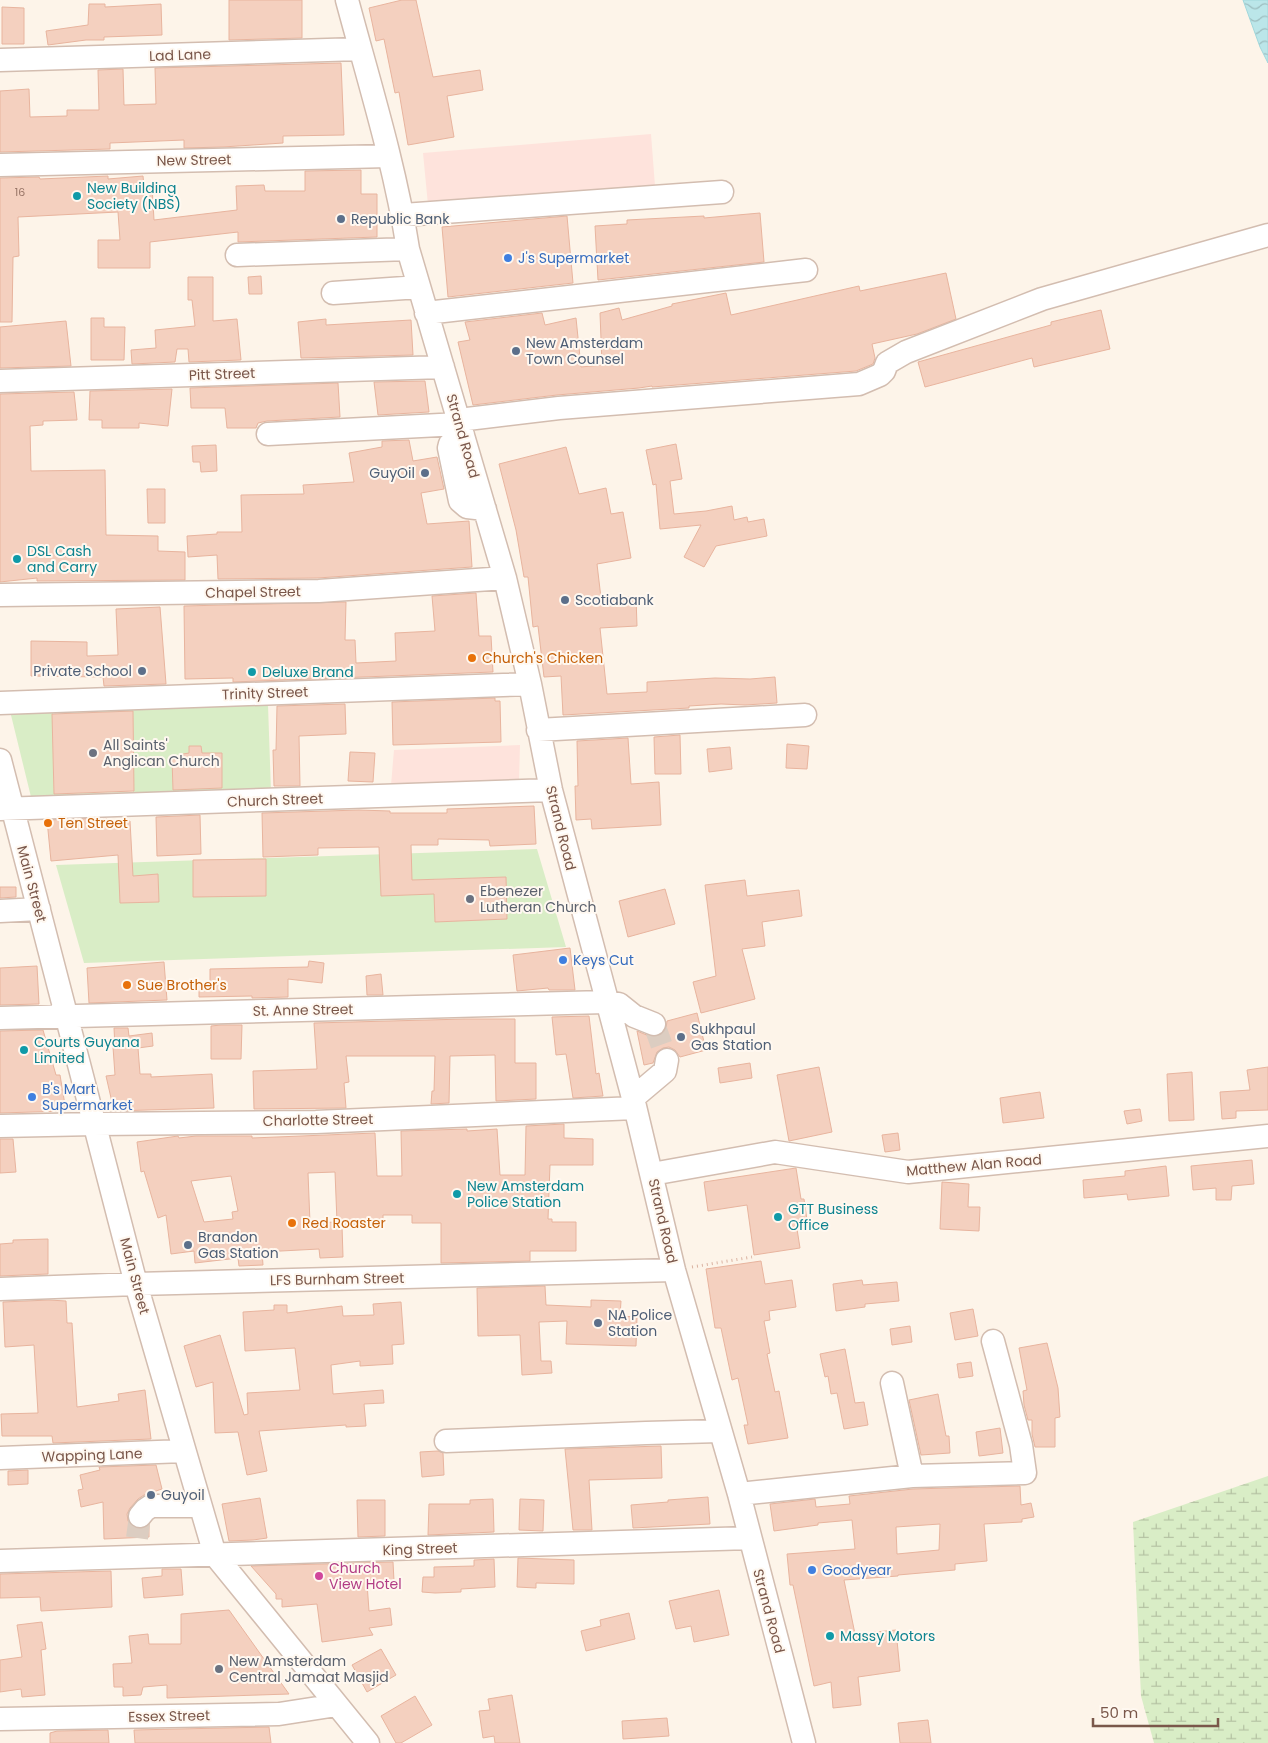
<svg xmlns="http://www.w3.org/2000/svg" width="1268" height="1743" font-family="Poppins,sans-serif">
<style>
.commercial{fill:#fee3dc}
.green{fill:#d9edc6;fill-rule:evenodd}
.wetland{fill:url(#wetland-marsh)}
.water{fill:url(#water-waves);stroke:#a1d7db}
.building{fill:#f4d0bf;stroke:#e8b49e;fill-rule:evenodd}
.lines{fill:none;stroke-linecap:round;stroke-linejoin:round}
.minor-tunnel{stroke:#dccdc1;stroke-width:22;stroke-dasharray:22 11;stroke-linecap:butt}
.minor-casing{stroke:#d3bdb0;stroke-width:25}
.path{stroke:#dab2a1;stroke-width:3;stroke-dasharray:1 4;stroke-linecap:butt}
.minor{stroke:#fff;stroke-width:22}
.culture-dot{fill:#0f9aa8;stroke:#fff8f0;stroke-width:2}
.service-dot{fill:#5c6f8a;stroke:#fff8f0;stroke-width:2}
.shop-dot{fill:#3f7fe0;stroke:#fff8f0;stroke-width:2}
.food-dot{fill:#e8710a;stroke:#fff8f0;stroke-width:2}
.worship-dot{fill:#6b7280;stroke:#fff8f0;stroke-width:2}
.hotel-dot{fill:#d1479c;stroke:#fff8f0;stroke-width:2}
.labels{text-anchor:middle;stroke-width:4;stroke-linejoin:round;paint-order:stroke}
.number-label{font-size:11px;fill:#987567}
.street-label{font-size:14px;fill:#7a574a;stroke:#fff8f0}
.culture-label{font-size:14px;fill:#0d838f;stroke:#fff8f0;text-anchor:start}
.service-label{font-size:14px;fill:#4e5e75;stroke:#fff8f0;text-anchor:start}
.shop-label{font-size:14px;fill:#366cbe;stroke:#fff8f0;text-anchor:start}
.food-label{font-size:14px;fill:#c56008;stroke:#fff8f0;text-anchor:start}
.worship-label{font-size:14px;fill:#5b616d;stroke:#fff8f0;text-anchor:start}
.hotel-label{font-size:14px;fill:#b23c85;stroke:#fff8f0;text-anchor:start}
</style>
<defs>
<pattern id="wetland-marsh" width="20" height="14" patternUnits="userSpaceOnUse" patternTransform="scale(1.25)"><rect width="20" height="14" fill="#d9edc6"/><path d="M1 5h8M5 5V1M11 12h8M15 12V8" fill="none" stroke="#b5c3a3"/></pattern>
<pattern id="water-waves" width="16" height="10" patternUnits="userSpaceOnUse" patternTransform="scale(1.25)"><rect width="16" height="10" fill="#bbe6e9"/><path d="M0 5q4-4 8 0t8 0" fill="none" stroke="#9dbdbf"/></pattern>
</defs>
<rect width="100%" height="100%" fill="#fdf4e9"/>
<!-- commercial -->
<path class="commercial" d="M651,134l4,52 -227,19 -5,-52z
M520,745l-1,36 -128,4 3,-35z"/>
<!-- green -->
<path class="green" d="M268,705l3,87 -239,9 -22,-90zM133,712v80l-79,2 -1,-81z
M537,849l29,98 -482,16 -28,-98zM506,877v42l-71,2 -1,-42z"/>
<!-- wetland -->
<path class="wetland" d="M1268,1476v267h-114l-13,-47 -8,-174z"/>
<!-- water -->
<path class="water" d="M1243,0h25v63l-8,-16z"/>
<!-- building -->
<path class="building" d="M229,0h73v38l-73,2z
M402,0h14l17,77 47,-7 3,20 -36,6 7,41 -46,8 -9,-53 -4,1 -11,-54 -8,2 -7,-33z
M89,4h16v3l56,-3 1,31 -58,2v3h-18l-38,5 -2,-14 42,-6z
M2,7l22,1v36h-22z
M341,63l3,72 -61,1v7l-60,4 -39,1v-8l-74,3v6l-110,3v-61l29,-2 1,28 37,-1v-6h32l-1,-40 25,-1 1,36 32,-1 -1,-36z
M361,170v24h16v43l-139,5v-10l-88,10v26h-52v-28h22l-2,-28 -100,5 1,39 -6,1 -1,65h-12v-144l39,-1 1,2 68,-3v3l35,-3 1,10h8l2,34 83,-10 -1,-24 28,-1 1,6h40v-20z
M760,213l4,49 -166,18 -3,-54 32,-2v-4l77,-4v2z
M567,216l6,67 -125,14 -6,-70z
M946,273l10,46 -39,15 -45,10 3,14 -2,6 -17,7 -204,16v-1l-13,2 -82,7 -84,10 -15,-63 12,-2 -5,-18 77,-9 3,12 31,-7 5,49 21,-2 -2,-52 19,-5 3,12 50,-14v-2l54,-11 5,22 128,-29 1,5z
M261,276l1,18h-13l-1,-17z
M188,277h25v44l24,-2 4,41 -52,2 -1,-13h-11l-2,13 -43,2 -1,-14 25,-2 -1,-18 40,-4 -3,-26h-4z
M1101,310l9,39 -76,18 -2,-9 -107,29 -7,-25 133,-37v-3z
M91,318h13v9h21l-1,33h-33z
M326,319v6l85,-5 2,35 -112,3 -3,-36z
M66,321l5,45 -71,2v-41z
M425,381l4,31 -51,3 -4,-33z
M338,383l2,34 -73,4 -9,2 -2,5h-29l-2,-20h-34l-1,-20z
M172,389l-4,37 -29,-3v5h-37v-8h-13l1,-29z
M74,392l3,28 -34,1v4l-13,1 1,45 74,-1 1,65 52,1v15l27,1v28l-148,1v-3l-37,4v-188z
M409,440l4,21 24,-4 7,32 -23,4 6,31 42,-3 3,46 -154,11 -100,1 -1,-24 -29,2 -1,-21 30,-2v-2h25l-1,-37 63,-1 -1,-9 51,-3 -5,-29 33,-6v-6z
M676,444l6,35 -12,2 4,33 32,-3 26,-5 2,14 13,-3 1,5 16,-3 3,17 -51,10 -12,21 -20,-10 17,-32 -41,4 -4,-45 -3,1 -7,-35z
M216,445l1,26 -16,1 -1,-10h-7l-1,-16z
M566,447l13,47 27,-6 5,26 12,-2 8,46 -34,6 4,34 35,-1 1,29 -37,2 7,66 40,-2v-10l68,-4 35,1 25,-2 2,26 -32,2 -24,-1 -32,2v2l-126,7 -2,-39 -17,1 -6,-51 -5,1 -5,-50h-4l-8,-47 -17,-66z
M147,489h18v34h-17z
M476,593l3,43h12l2,36 -260,10v-4l-48,1 -1,-73 162,-4 -1,38h10l1,23 40,-2 -1,-28 40,-2 -3,-35z
M160,607l6,77 -62,2 -1,-9 -72,-1v-35l56,1v14l31,-1 -2,-46z
M495,698v3h5l1,41 -108,3 -1,-43z
M345,704l1,30 -47,2 1,50h-26l-1,-36h3l1,-44z
M133,711l1,80 -80,3 -2,-80z
M680,735l1,39h-26l-1,-37z
M628,738l3,46 28,-2 2,43 -69,4 -1,-10 -15,1 -1,-34h3l-1,-45z
M787,744l22,2 -2,23 -21,-1z
M189,746h12l1,7h20v35l-49,2 -1,-31 12,-1 -1,-4 6,-1z
M730,747l2,22 -23,3 -2,-23z
M350,752l25,1 -2,29 -25,-1z
M534,806l2,38 -46,2 -1,-6 -51,-1v6h-27l1,35 94,-3 1,42 -72,3 -1,-28 -53,2 -2,-49 -61,1v7l-55,2 -1,-44 97,-3 31,1v2h57v-4z
M200,815l1,39 -44,2 -1,-39z
M106,818v5l24,-2 3,55 25,-2 1,28 -39,1 -2,-48 -67,6 -4,-41z
M266,859v37l-73,1v-37z
M745,880l2,16 52,-6 3,26 -40,6 3,24 -23,3 13,50 -54,14 -8,-31 23,-6 -11,-91z
M0,887h16v10l-16,1z
M665,889l10,35 -47,13 -9,-36z
M570,948l5,42h-26l-1,-2 -31,3 -4,-36z
M309,961l15,2 -2,20 -34,-4v18l-36,1v-2l-53,1v-14h11v-14l98,-2z
M164,962l3,38 -78,3 -2,-35z
M37,966l2,38 -39,1v-37z
M381,974l2,21h-16l-1,-19z
M697,1013l9,37 -26,7 -5,-7 -6,-3 -6,1 -6,4 -4,11 -9,2 -7,-34 12,5 7,1 6,-2 4,-6 1,-8z
M589,1016l7,58 3,-1 4,23 -30,2 -7,-44 -10,1 -4,-38z
M465,1019h50v44h21v36l-40,2 -1,-46 -45,1 -1,47 -18,1 1,-13h2l1,-35h-89l3,26 -5,1 2,25 -92,1 -1,-38 64,-2 -3,-46z
M221,1025h21l-1,34h-30v-33z
M114,1028h14l1,8 23,-3 1,13 -15,2 2,26h11v3l61,-3 2,34 -100,3 -8,-35 9,-1 -2,-28h2z
M43,1030l13,45h4l6,36 -66,2v-82z
M750,1063l2,15 -32,5 -2,-15z
M819,1067l13,65 -43,9 -12,-66z
M1268,1067v43l-32,1v7l-14,1 -2,-27 30,-2 -3,-20z
M1192,1072l2,48 -25,1 -2,-47z
M1040,1092l4,26 -41,5 -3,-25z
M1140,1109l2,12 -15,3 -3,-13z
M564,1124v14l29,1v26h-43l-2,54h4v3h24v29h-46v10l-89,2v-40h-29v-8h-29v9l-41,2 1,31 -23,1 -1,-9 -57,3 1,13 -24,1 -1,-8 -43,5 -1,-12 -23,3 -5,-39 -8,3 -14,-47 -3,1 -4,-30 41,-6 1,2 17,-2h56v2l123,-5 2,43h25l-1,-45 66,-2v2l30,-2 3,46h25l1,-49zM335,1172l2,50 -27,1 -2,-50zM231,1176l7,35 -6,1 1,7 -29,3 -13,-41z
M898,1133l2,17 -15,2 -3,-17z
M0,1139h13l3,33 -16,1z
M1252,1160l2,24 -22,2 -1,14h-15v-12l-23,2 -2,-24z
M1166,1166l3,30 -41,4 -1,-6 -43,4 -1,-18 42,-4v-5z
M796,1168l5,31h3l4,28 -11,2 3,19 -46,7 -7,-50 -39,6 -4,-29z
M942,1182l27,2 -1,23h12l-1,24 -39,-2z
M48,1239v35l-48,2v-32l13,-1v-3z
M761,1261l4,23 27,-4 4,27 -27,4 1,9 -6,1 6,32 -3,1 8,38 4,-1 9,47 -40,6 -4,-19h4l-10,-47 -6,2 -11,-52h-6l-9,-59z
M862,1280l1,5 34,-3 2,19 -34,3v3l-29,4 -3,-27z
M545,1286l1,19 45,2v-7l30,1 -1,15 17,1 -1,29 -70,-2 1,-23 -28,1 2,39h10l1,12 -30,2 -2,-40 -42,1 -1,-48z
M49,1300l17,1 1,22h5l5,84 42,-6 -1,-7 27,-4 6,49 -98,4 -1,-7h-50l-1,-22 37,-1 -4,-68 -29,2 -2,-45z
M401,1302l3,42 -12,1 1,19 -33,2v-5l-29,4 2,29 50,-4 1,13 -20,1 2,22 -20,1v-2l-87,6 8,40 -20,4 -9,-43 -23,1 -2,-51 -17,5 -12,-41 36,-11 24,80 4,-1 -1,-21 53,-3 -5,-42 -50,3 -2,-39 31,-2v-5h13v8l55,-7 1,10 31,-1 -1,-11z
M973,1309l5,27 -23,4 -5,-27z
M910,1326l2,16 -20,3 -2,-16z
M1047,1343l11,45 2,29 -5,1v29h-20l-3,-13v-14h-4l-4,-15 -1,-14 4,-1 -8,-42z
M845,1349l10,54 9,-1 4,23 -24,4 -7,-36 -6,1 -3,-18 -3,1 -5,-23z
M971,1362l2,14 -14,2 -2,-14z
M938,1394l8,42h3l1,17 -29,2 -12,-55z
M1000,1428l3,25 -24,3 -3,-24z
M661,1446l1,32 -73,2 3,50h-19l-8,-81z
M438,1451l5,2 1,22 -22,2 -2,-25z
M156,1465l6,24 -18,6 -6,4 -8,9 -3,6 1,7 4,5 6,3 6,-1 5,-3v12l-45,2 -1,-37 -22,5 -3,-17 5,-1 -3,-14 20,-5 -1,-3z
M28,1470v14l-20,1v-14z
M1020,1486l1,19 10,-2 3,14 -12,2v3l-38,2 3,37 -32,3v6l-57,5v1l-54,4 11,54 41,-4 4,41 -42,6 3,28 -28,3 -2,-26 -17,4 -21,-101h-3l-3,-31 68,-5 -3,-29 -34,3v2l-44,6 -4,-27 45,-5 1,8 34,-3 -1,-8 64,-7zM940,1524l-1,26 -42,4 -1,-27z
M708,1497l2,27 -77,4 -2,-23 37,-3v-2z
M260,1498l7,40 -14,2 -24,1 -7,-37z
M493,1499l1,33 -66,3 1,-31h41v-4z
M520,1499l24,1 -1,31 -24,-1z
M357,1500h28v36l-27,1z
M518,1558l56,2v24l-38,-1v5l-19,-1z
M494,1559l1,28 -34,2v3l-26,1 -13,-1 1,-15h11v-10l40,-1v-6z
M393,1562l1,19 -27,2 2,28 21,-3 2,17 -23,3 4,7 -51,7 -5,-38 -35,3v-8h-6v-5l-25,-28z
M162,1569h19l2,26 -39,3 -2,-20 20,-2z
M111,1571l1,36 -71,4 -1,-14 -40,1v-24z
M719,1590l10,45 -35,7 -3,-16 -15,3 -7,-28z
M229,1610l60,84 -122,4v-13l-24,2 -2,8 -18,1v-9h-9l-1,-23 19,-1 -3,-27 19,-2 1,10h32v-30z
M629,1613l6,26 -49,12 -5,-20 20,-5 -1,-6z
M42,1622l4,27 -5,1 4,45 -23,2 -1,-8 -21,3v-32l22,-3 -5,-32z
M381,1649l15,26 -29,17 -15,-27z
M512,1695l8,48h-25l-1,-7 -11,2 -4,-27 11,-1 -2,-11z
M415,1696l17,29 -31,18h-5l-15,-27z
M667,1718l2,18 -46,3 -1,-18z
M928,1720l3,23h-31l-2,-20z
M269,1727l2,16h-136l-1,-13z
M108,1730l1,13h-59v-10l7,-2z"/>
<g class="lines">
<!-- minor-tunnel -->
<path class="minor-tunnel" d="M654,1024l13,36
M137,1538l3,-22"/>
<defs>
<path id="minor" d="M347,0c22,82 48,165 61,249l97,329 25,106 21,106 82,308 41,172 65,224 65,249
M0,60l360,-11
M0,165l389,-9
M403,215l319,-23
M237,255l171,-6
M333,293l86,-6
M426,313l380,-43
M0,381l443,-14
M459,420l100,-12 300,-24 21,-9 4,-4 3,-8 19,-11 136,-53 226,-64
M268,434l191,-10
M463,435l-13,9 -1,4 11,53 7,6 18,2
M0,595l319,-4 186,-13
M0,703l530,-19
M538,730l267,-15
M0,760l136,524 79,271 153,188
M0,809l551,-19
M0,911l39,-2
M0,1018l606,-16 13,2 15,12 20,8
M633,1098l32,-27 2,-11
M0,1126l95,-2 221,-2 319,-14
M652,1174l123,-22 133,20 360,-36
M0,1289l136,-5 538,-14
M892,1383l20,93
M446,1441l200,-8 74,-2
M0,1458l184,-7
M739,1494l173,-18 113,-3 -4,-28 -28,-104
M140,1516l5,-6 6,-4h49
M0,1561l750,-23
M0,1719l279,-5 58,-9"/>
</defs>
<!-- minor casing -->
<use href="#minor" class="minor-casing"/>
<!-- path -->
<path class="path" d="M692,1267l60,-10"/>
<!-- minor -->
<use href="#minor" class="minor"/>
</g>
<!-- markers -->
<g class="culture-dot">
<circle cx="77" cy="196" r="5"/>
<circle cx="17" cy="559" r="5"/>
<circle cx="252" cy="672" r="5"/>
<circle cx="24" cy="1050" r="5"/>
<circle cx="457" cy="1194" r="5"/>
<circle cx="778" cy="1217" r="5"/>
<circle cx="830" cy="1636" r="5"/>
</g>
<g class="service-dot">
<circle cx="341" cy="219" r="5"/>
<circle cx="516" cy="351" r="5"/>
<circle cx="425" cy="473" r="5"/>
<circle cx="565" cy="600" r="5"/>
<circle cx="142" cy="671" r="5"/>
<circle cx="681" cy="1037" r="5"/>
<circle cx="188" cy="1245" r="5"/>
<circle cx="598" cy="1323" r="5"/>
<circle cx="151" cy="1495" r="5"/>
</g>
<g class="shop-dot">
<circle cx="508" cy="258" r="5"/>
<circle cx="563" cy="960" r="5"/>
<circle cx="32" cy="1097" r="5"/>
<circle cx="812" cy="1570" r="5"/>
</g>
<g class="food-dot">
<circle cx="472" cy="658" r="5"/>
<circle cx="48" cy="823" r="5"/>
<circle cx="127" cy="985" r="5"/>
<circle cx="292" cy="1223" r="5"/>
</g>
<g class="worship-dot">
<circle cx="93" cy="753" r="5"/>
<circle cx="470" cy="899" r="5"/>
<circle cx="219" cy="1669" r="5"/>
</g>
<circle class="hotel-dot" cx="319" cy="1576" r="5"/>
<g class="labels">
<!-- number labels -->
<g class="number-label">
<text x="20" y="196">16</text>
</g>
<!-- street labels -->
<g class="street-label">
<text transform="translate(180 55) rotate(-2)" y="5">Lad Lane</text>
<text transform="translate(194 160) rotate(-1)" y="5">New Street</text>
<text transform="translate(222 374) rotate(-2)" y="5">Pitt Street</text>
<text transform="translate(463 436) rotate(74)" y="5">Strand Road</text>
<text transform="translate(253 592) rotate(-1)" y="5">Chapel Street</text>
<text transform="translate(265 693) rotate(-2)" y="5">Trinity Street</text>
<text transform="translate(275 800) rotate(-2)" y="5">Church Street</text>
<text transform="translate(561 828) rotate(76)" y="5">Strand Road</text>
<text transform="translate(32 884) rotate(75)" y="5">Main Street</text>
<text transform="translate(303 1010) rotate(-1)" y="5">St. Anne Street</text>
<text transform="translate(318 1120) rotate(-1)" y="5">Charlotte Street</text>
<text transform="translate(974 1165) rotate(-5)" y="5">Matthew Alan Road</text>
<text transform="translate(663 1221) rotate(77)" y="5">Strand Road</text>
<text transform="translate(135 1276) rotate(75)" y="5">Main Street</text>
<text transform="translate(337 1279) rotate(-1)" y="5">LFS Burnham Street</text>
<text transform="translate(92 1455) rotate(-2)" y="5">Wapping Lane</text>
<text transform="translate(420 1549) rotate(-2)" y="5">King Street</text>
<text transform="translate(769 1611) rotate(75)" y="5">Strand Road</text>
<text transform="translate(169 1716) rotate(-1)" y="5">Essex Street</text>
</g>
<!-- culture labels -->
<g class="culture-label">
<text x="87" y="193">New Building<tspan x="87" dy="16">Society (NBS)</tspan></text>
<text x="27" y="556">DSL Cash<tspan x="27" dy="16">and Carry</tspan></text>
<text x="262" y="677">Deluxe Brand</text>
<text x="34" y="1047">Courts Guyana<tspan x="34" dy="16">Limited</tspan></text>
<text x="467" y="1191">New Amsterdam<tspan x="467" dy="16">Police Station</tspan></text>
<text x="788" y="1214">GTT Business<tspan x="788" dy="16">Office</tspan></text>
<text x="840" y="1641">Massy Motors</text>
</g>
<!-- service labels -->
<g class="service-label">
<text x="351" y="224">Republic Bank</text>
<text x="526" y="348">New Amsterdam<tspan x="526" dy="16">Town Counsel</tspan></text>
<text x="415" y="478" text-anchor="end">GuyOil</text>
<text x="575" y="605">Scotiabank</text>
<text x="132" y="676" text-anchor="end">Private School</text>
<text x="691" y="1034">Sukhpaul<tspan x="691" dy="16">Gas Station</tspan></text>
<text x="198" y="1242">Brandon<tspan x="198" dy="16">Gas Station</tspan></text>
<text x="608" y="1320">NA Police<tspan x="608" dy="16">Station</tspan></text>
<text x="161" y="1500">Guyoil</text>
</g>
<!-- shop labels -->
<g class="shop-label">
<text x="518" y="263">J's Supermarket</text>
<text x="573" y="965">Keys Cut</text>
<text x="42" y="1094">B's Mart<tspan x="42" dy="16">Supermarket</tspan></text>
<text x="822" y="1575">Goodyear</text>
</g>
<!-- food labels -->
<g class="food-label">
<text x="482" y="663">Church's Chicken</text>
<text x="58" y="828">Ten Street</text>
<text x="137" y="990">Sue Brother's</text>
<text x="302" y="1228">Red Roaster</text>
</g>
<!-- worship labels -->
<g class="worship-label">
<text x="103" y="750">All Saints'<tspan x="103" dy="16">Anglican Church</tspan></text>
<text x="480" y="896">Ebenezer<tspan x="480" dy="16">Lutheran Church</tspan></text>
<text x="229" y="1666">New Amsterdam<tspan x="229" dy="16">Central Jamaat Masjid</tspan></text>
</g>
<!-- hotel labels -->
<g class="hotel-label">
<text x="329" y="1573">Church<tspan x="329" dy="16">View Hotel</tspan></text>
</g>
</g>
<!-- scale -->
<path d="M1093 1718v8h125v-8" fill="none" stroke="#7a574a" stroke-width="2.5"/>
<text x="1100" y="1718" font-size="15" fill="#7a574a" stroke="#fff8f0" stroke-width="4" paint-order="stroke">50 m</text>
</svg>
